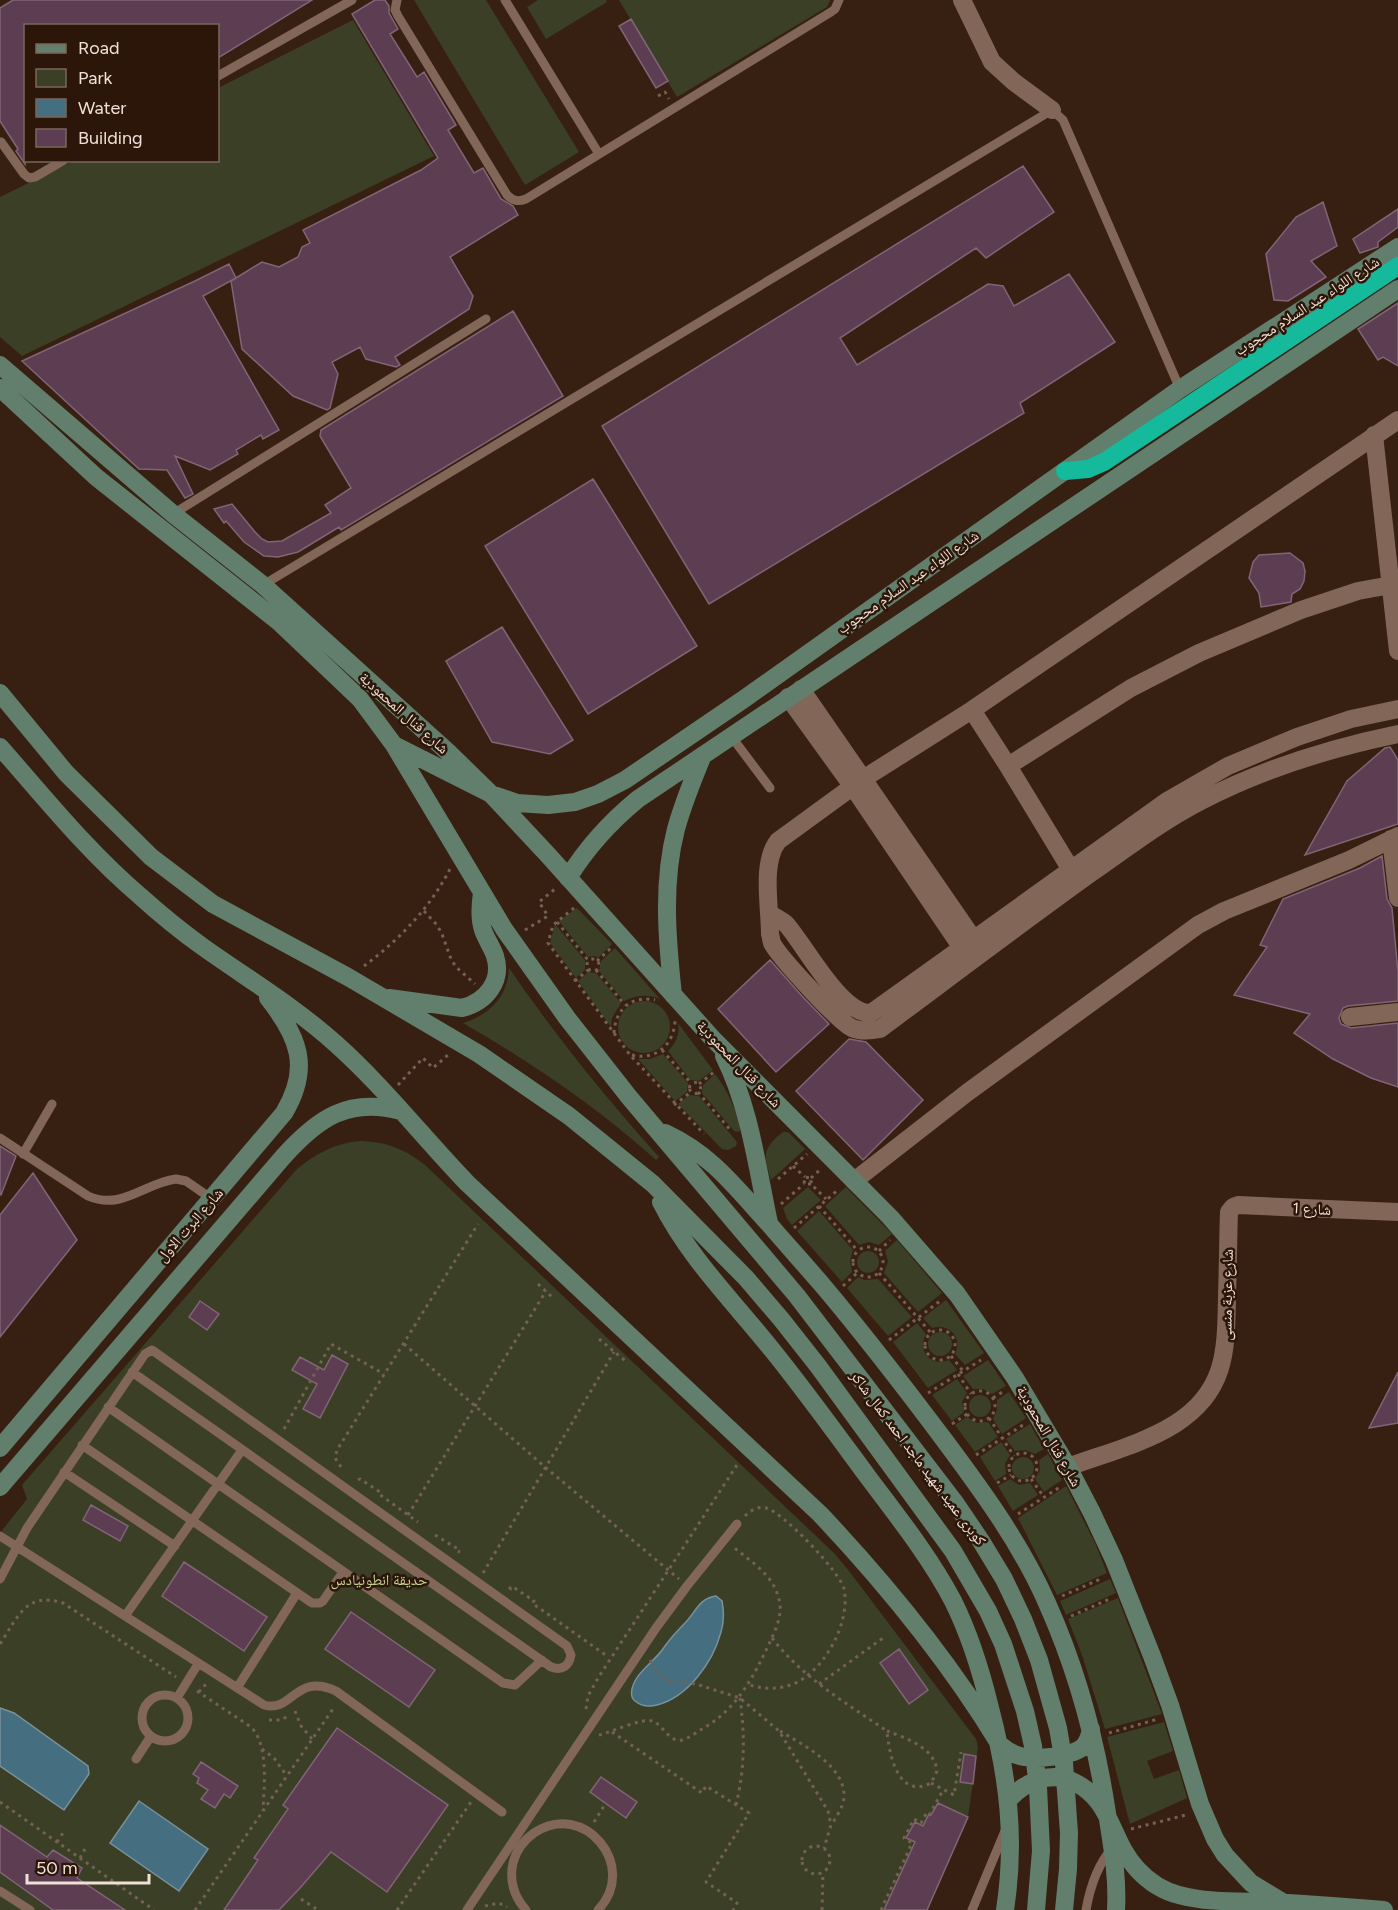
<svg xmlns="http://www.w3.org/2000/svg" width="1398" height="1910" font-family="Figtree,'Noto Naskh Arabic',sans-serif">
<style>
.green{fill:#3a3f25}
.water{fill:#456f81;stroke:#78919b;stroke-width:1.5}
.building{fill:#5d3d52;stroke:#806576;stroke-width:1.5}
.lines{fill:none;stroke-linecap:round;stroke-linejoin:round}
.path{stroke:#756154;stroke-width:3;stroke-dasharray:3 4.5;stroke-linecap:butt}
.lane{stroke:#826657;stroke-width:9}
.street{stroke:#826657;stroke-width:18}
.secondary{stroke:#617f6c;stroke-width:18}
.highway{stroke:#15ba9d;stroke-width:18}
.labels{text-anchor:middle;stroke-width:5;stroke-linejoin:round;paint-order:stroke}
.street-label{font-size:15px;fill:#f0e0d7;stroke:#2c1609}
.park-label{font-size:15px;fill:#c5d393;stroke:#2c1609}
</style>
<rect width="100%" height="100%" fill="#372012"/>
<!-- green -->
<path class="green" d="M414,0h72l93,152 -54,33z
M538,0h68l1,2 -61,37 -19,-32z
M619,0h211l-3,7 -150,90z
M353,20l81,136 -412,200 -22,-19v-140l73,-36 145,-1v-72z
M577,908l35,36 -14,14 -3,-2 -7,1 -29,-36z
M555,924l30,36v10l-9,8 -26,-35z
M615,948l45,51c-13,-5 -23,-4 -36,2l-25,-30 2,-10z
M509,968c46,67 96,129 150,189l-3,3c-59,-53 -124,-97 -193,-137 26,-8 45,-26 46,-55z
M588,972l8,1 25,30 -9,15 -1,9 -33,-46z
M618 1027a26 26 0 1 1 52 0a26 26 0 1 1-52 0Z
M678,1023l35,47 -14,11 -9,-1 -22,-29c8,-8 12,-16 10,-28z
M663,1054l25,29 -1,9 -12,9 -37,-42h12z
M715,1074c13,17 20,34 26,54l-2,4 -5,-1 -32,-38 1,-8z
M689,1095l10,1 38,46 -1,4 -8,4 -6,-1 -44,-45z
M783,1132h5l17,17 -34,31c-7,-24 -10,-31 12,-48z
M361,1141c26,1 44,8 64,24l409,388 15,18 127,168 2,8 -10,70 -41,93h-927v-377l27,-34 -5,-14 274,-315c20,-17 39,-27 65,-29z
M808,1187l13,13 -29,25 -5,-6 -4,-11z
M846,1187l46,47 -13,11 -10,-3 -10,3 -34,-39z
M819,1211l34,39 -3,11 2,11 -10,10 -45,-51z
M897,1240l45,53 -24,19 -34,-39 4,-12 -3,-10z
M857 1262a11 11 0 1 1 22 0a11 11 0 1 1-22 0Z
M858,1277l6,3 14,-1 34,38 -24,19 -41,-48z
M946,1300l38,53 -19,12 -10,-11c8,-17 -6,-31 -23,-26l-9,-10z
M917,1323l9,11c-9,17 4,33 23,26l8,10 -29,18 -35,-46z
M928 1344a12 12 0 1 1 24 0a12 12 0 1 1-24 0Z
M988,1360l18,26 -14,8 -9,-5h-10l-10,-13z
M957,1379l10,14 -5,9 2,10 -12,9 -20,-26z
M1009,1392l17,26 -24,16 -9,-15 4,-9v-10z
M969 1406a11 11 0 1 1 22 0a11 11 0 1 1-22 0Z
M967,1417l10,6 11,-1 10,15 -23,15 -20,-27z
M1030,1424l14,25 -9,5 -10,-4 -10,1 -9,-12z
M1001,1442l9,13 -5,9 1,10 -11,7 -15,-24z
M1048,1454l14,26 -18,12 -9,-13 5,-9 -1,-10z
M1012 1468a11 11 0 1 1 22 0a11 11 0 1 1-22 0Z
M1010,1479l9,6 11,-2 8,12 -25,16 -15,-25z
M1066,1486l29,57 12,30 -50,22 -39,-77z
M1110,1579l6,14 -50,22 -6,-14z
M1118,1598l44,116 -57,15 -23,-74 -14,-36z
M1164,1722l9,29 -26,10 7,18 25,-9 8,28 -57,26 -23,-87z"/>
<!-- water -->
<path class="water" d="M716,1596l6,5c2,10 2,21 -1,31 -8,30 -33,65 -64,73 -8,2 -16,1 -22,-4 -4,-3 -4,-7 -3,-12 4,-18 24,-28 33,-43 7,-10 13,-16 21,-24 10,-11 14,-24 30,-26z
M0,1708l14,5 74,53 1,8 -25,36 -64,-44z
M139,1801l69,48 -29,42 -69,-48z"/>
<!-- building -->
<path class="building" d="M13,0h299l-94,58v-32h-192l-1,138 -9,-13 2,-2 -18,-28v-113z
M375,0h10l4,6v7l9,16 -8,5 27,43 7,-5 32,53 -8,5 26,43 9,-5 18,31 12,7 5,9 -68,42 23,39 -4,13 -74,48 5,8 -4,2 -30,-8 -6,-12 -28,15 6,12 -8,34 -3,2 -34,-14 -51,-47 -11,-68 31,-19 17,5 19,-10 4,-10 8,-4 -7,-13 118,-60 17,-12 -86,-144z
M631,19l37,62 -12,7 -37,-62z
M1023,166l31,46 -68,46 -10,-10 -136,90 17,27 131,-81 15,2 11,20 55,-32 46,68 -95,61 4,10 -315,191 -107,-178z
M1323,202l14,44 -26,15 15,16 -38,24 -14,-1 -8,-46 30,-37z
M1398,209v18l-20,15v5l-18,6 -7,-14z
M229,264l7,14 -33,18 76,134 -16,9 -2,-4 -25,15 2,4 -28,16 -35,-14 18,38 -8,4 -18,-28 -28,-1 -117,-108 173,-80z
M1398,303v63l-15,-9 -5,3 -20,-31z
M513,311l50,85 -222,134 -2,-3 -41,25 -20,5 -14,-1 -20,-14 -18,-21 -2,2 -10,-14 18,-5 23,28 7,7 6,3 14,-1 49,-28 -6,-8 26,-17 -31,-52 1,-6z
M593,479l104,167 -109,68 -103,-168z
M1290,553l13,10 2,8 -1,10 -4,8 -8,5 -1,8 -30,5 -2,-14 -10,-15 4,-16 6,-7z
M502,627l71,113 -23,14 -58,-12 -46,-81z
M1390,747l8,13v64l-93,31 42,-74 38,-33z
M1382,856l5,43 5,9 6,64v29l-50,5 -5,2 -4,10 2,6 10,4 47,-5v64l-27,-9 -38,-19 -39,-26 16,-19 -76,-19 33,-48 -7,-2 23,-46 77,-31z
M770,960l32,36 27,28 -53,48 -58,-63z
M849,1039l17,3 57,58 -60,60 -67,-69z
M0,1146l16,10 -15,39 -1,-1z
M33,1173l44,67 -77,97v-122z
M200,1301l19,13 -12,16 -18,-13z
M332,1355l16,9 -28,54 -17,-9 14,-25 -25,-14 8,-13 24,13z
M1398,1372v51l-29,5z
M91,1505l37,21 -8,15 -37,-21z
M184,1562l83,55 -23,34 -82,-55z
M351,1612l84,58 -26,37 -84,-58z
M899,1649l29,41 -19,14 -29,-41z
M337,1728l111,77 -61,87 -56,-40 -31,36 -21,22h-55l34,-50 -4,-2 34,-49 -5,-4z
M964,1754l12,2 -3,28 -13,-2z
M201,1762l37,24 -8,12 -6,-4 -9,14 -14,-9 7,-9 -11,-7 2,-5 -6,-4z
M601,1777l36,25 -11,16 -36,-26z
M938,1803l30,14 -41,93h-43l31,-68 -9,-4 9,-16 8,4 6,-12 2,1z
M0,1825l47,32 6,-7 29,18 -5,10 48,32h-72l-53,-38z"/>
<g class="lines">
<!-- path -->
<path class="path" d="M658,96l7,-4 4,7
M574,908l-21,17 -5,18 82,112 74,79
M424,911l13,14 5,9 9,25 5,8 19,17
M557,922l31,38
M525,930l23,-14 -9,-14 16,-13
M587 965a6 6 0 1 1 12 0a6 6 0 1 1-12 0Z
M597,961l14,-13
M364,966c35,-26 66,-58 86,-97
M596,970l29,35
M575,981l13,-11
M614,1033c1,-24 18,-38 41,-33
M662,1050l29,33
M632,1055c24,6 42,-11 43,-34
M689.5 1088a5.5 5.5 0 1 1 11 0a5.5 5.5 0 1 1-11 0Z
M699,1084l15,-12
M398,1085l25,-27 10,10 16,-14
M698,1092l34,40
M674,1105l17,-13
M793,1166l12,11
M811,1178l10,-9
M778,1179l29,-25
M811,1184h-7l1,-7 6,1v6l15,15
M781,1204l23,-20
M819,1206l38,44
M794,1228l45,-39
M853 1262a15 15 0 1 1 30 0a15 15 0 1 1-30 0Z
M879,1251l11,-11
M879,1273l52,60
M538,1284l14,13
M843,1286l14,-13
M925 1345a15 15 0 1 1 30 0a15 15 0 1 1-30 0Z
M599,1339l29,24
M889,1340l51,-39
M404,1344l141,123 134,112
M951,1356l12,15
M958,1374l13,20
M965 1406a15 15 0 1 1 30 0a15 15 0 1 1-30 0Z
M928,1393l53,-33
M993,1398l11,-7
M989,1418l25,38
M952,1424l15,-10
M284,1429l47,-85 53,30
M1009 1467a14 14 0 1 1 28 0a14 14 0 1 1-28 0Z
M976,1455l47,-30
M341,1467l-6,-9 2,-8 141,-226
M1031,1479l13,18
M358,1480l2,-1 20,13 -1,2 39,28
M997,1483l14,-8
M1018,1514l42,-27
M408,1515l138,-224
M745,1516c6,-6 13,-10 21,-8 16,3 75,65 78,81 7,33 -20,83 -51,95 -15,6 -29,5 -44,1
M435,1535l23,14 -1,2 3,1
M483,1573l131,-221
M509,1587l2,2 2,-2 21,14 -2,2 75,53
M1062,1596l41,-18
M1071,1616l41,-18
M772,1638c31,40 74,65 115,93
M0,1644c18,-27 26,-53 63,-41l113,74
M650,1660l8,14 9,7 29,3 44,14 39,33 49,80 3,14 -7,23
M819,1684l64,-46
M197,1691l54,36c18,18 13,60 12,84
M199,1692l4,-6 7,-2
M586,1709l2,-13 10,-18 139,-213
M295,1711l6,15 11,13
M269,1720h12l7,-4
M780,1731c23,14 66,35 64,67 -1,9 -7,18 -12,26
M887,1731c19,7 48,17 50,40l-6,12c-33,17 -42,-29 -44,-52z
M612,1732l90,61 4,-7 43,27 -43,69 31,21 -4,7
M1109,1733l49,-14
M599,1735c13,-3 42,-17 53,-14 11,3 17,22 30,19 7,-2 14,-7 20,-11 34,-19 51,-51 67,-85 7,-15 15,-31 9,-48 -6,-22 -29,-36 -46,-50
M262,1749l12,9 13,18
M931,1783l23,12 7,-43
M0,1802l154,108
M736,1805c9,-37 9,-70 4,-107
M594,1822l10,-16
M1131,1829l55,-14
M57,1842l6,-9
M802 1860a14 14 0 1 1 28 0a14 14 0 1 1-28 0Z
M80,1858l5,-9
M301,1899l17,11
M485,1906l14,-3 8,4
M195,1910l140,-204
M397,1910l74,-108
M822,1910l1,-37
M881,1910l31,-67 -8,-5 10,-19 7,4 6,-11 3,2 13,-24"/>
<!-- lane -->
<path class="lane" d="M397,0l-2,10 3,6 109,179c6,6 11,7 19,4l305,-187 4,-3 4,-9
M505,0l94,154
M218,76l134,-76
M1,142l23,32 5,4 6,-1 29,-17
M173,514l313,-195
M263,585l789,-475 11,10 117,269
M731,736l39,52
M0,1138l88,58c34,15 56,-13 88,-17l10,2 26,18
M23,1154l29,-50
M108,1407l395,276 12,2 27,-25
M82,1445l230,158h8l3,-2 20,-29
M64,1472l111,74
M0,1536l264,169c29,8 31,-33 72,-14l166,121
M0,1579l27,-51 118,-174 7,-4 415,296 4,9c-2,11 -9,16 -20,12l-419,-295
M125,1616l117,-166
M237,1688l60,-95
M142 1718a23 23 0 1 1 46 0a23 23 0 1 1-46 0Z
M177,1698l21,-34
M136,1759l15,-23
M0,1891l30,19
M467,1910l189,-282 31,-42 50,-62
M526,1910c-12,-13 -17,-30 -13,-47 3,-12 11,-23 21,-30 49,-34 106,33 64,77
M972,1910l33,-79
M1086,1910c4,-23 11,-45 27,-63"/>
<!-- street -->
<path class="street" d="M962,0l30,62 22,20 38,28
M1398,420l-426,290 -109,69 -85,62c-17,22 -8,65 -8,93 1,3 1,6 2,9 7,14 67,79 80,85 9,4 18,3 28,1 70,-52 140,-105 211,-156 36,-25 71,-52 110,-72 62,-32 129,-53 197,-67
M1374,435l24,216
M801,689l180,261
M788,697l65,90 115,170
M972,710l36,56 68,112
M1008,766l123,-78 68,-35 102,-43 57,-19 33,-6
M1391,839l7,59
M770,914c5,3 11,6 16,10 19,21 55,91 85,89l296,-212 61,-35 69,-29 54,-18 47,-10
M1350,1017l48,-5
M854,1181l114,-89 230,-167 26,-14 125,-51 49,-24
M1068,1467c35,-13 75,-23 107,-43 52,-33 51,-74 52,-129 1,-28 1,-55 2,-83l4,-5 5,-2 160,7"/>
<!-- secondary -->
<path class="secondary" d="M0,365l173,149 90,71 186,168 42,41 57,61 164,183 178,179 67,77 58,84 53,89 24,46 22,47 38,96 18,49 30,99 15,35 10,16 26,28 33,20
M0,388l96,89 183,145 81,77 34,46 110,184 63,89 62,79 168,199 159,208 25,37 23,38 19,40 16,41 19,68 6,35 5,70 -1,36 -4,41
M0,693l66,80 85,84 62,47 135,73 131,77 90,62 84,68 93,94 35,41 37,47 135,185 35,60 15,33 22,67 8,35 5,41 3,64 -5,59
M394,745l97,49 26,9 31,2 27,-3 23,-8 27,-14 119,-81 436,-310 218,-142
M0,747c45,51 88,105 140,149 20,18 42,36 63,51 45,32 92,60 133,97 47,42 87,93 131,139l353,331c67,71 129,147 180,231 6,5 12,9 20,11 15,4 53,1 64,-10 4,-5 6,-11 7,-17
M568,878c19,-31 42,-56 70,-79l760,-510
M673,995c-6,-55 -11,-112 3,-166 7,-25 17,-50 27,-74
M389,998l73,10c24,-6 41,-27 33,-52 -3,-9 -9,-17 -12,-26 -4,-12 -3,-24 -1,-37
M724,1056c26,52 33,111 45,167
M665,1133c47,22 70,54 104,91 18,21 37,42 55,63 42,50 82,102 121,154 38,51 76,103 102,162 30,67 49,137 60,210 5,32 11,64 9,97
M661,1202c28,56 73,100 112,149 33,41 64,84 95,126 30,40 62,80 85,124 17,34 28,70 37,107 18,69 26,131 15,202
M0,1448l284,-335c27,-45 15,-76 -16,-115
M0,1487l283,-330c35,-39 65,-60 118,-46
M1008,1800c17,-18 42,-30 66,-18 39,19 36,58 63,87 11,12 26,22 42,26 29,8 61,6 91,7 38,2 76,5 114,8"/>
<!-- highway -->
<path class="highway" d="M1065,471l23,-2 16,-7 294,-196"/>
</g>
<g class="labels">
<!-- street labels -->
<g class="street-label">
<text transform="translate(1307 306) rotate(-33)" y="5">شارع اللواء عبد السلام محجوب</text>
<text transform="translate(908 582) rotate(-35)" y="5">شارع اللواء عبد السلام محجوب</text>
<text transform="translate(404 713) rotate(42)" y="5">شارع قنال المحمودية</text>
<text transform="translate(739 1064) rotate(46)" y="5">شارع قنال المحمودية</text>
<text transform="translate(1312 1209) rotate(3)" y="5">شارع 1</text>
<text transform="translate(190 1225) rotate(-49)" y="5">شارع البرت الاول</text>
<text transform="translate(1227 1295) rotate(-89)" y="5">شارع عزبة منسى</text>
<text transform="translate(1049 1436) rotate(60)" y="5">شارع قنال المحمودية</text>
<text transform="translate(918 1458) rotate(53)" y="5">كوبرى عميد شهيد ماجد احمد كمال شاكر</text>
</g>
<!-- park labels -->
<g class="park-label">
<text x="379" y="1585">حديقة انطونيادس</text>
</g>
</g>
<!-- legend -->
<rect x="24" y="24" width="195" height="138" fill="#2c1609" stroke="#7a675b" stroke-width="1.5"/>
<rect x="36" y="44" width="30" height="9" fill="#617f6c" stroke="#7a675b" stroke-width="1.5"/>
<text x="78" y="54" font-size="18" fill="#f0e0d7">Road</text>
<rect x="36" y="69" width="30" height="18" fill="#3a3f25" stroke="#7a675b" stroke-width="1.5"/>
<text x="78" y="84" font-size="18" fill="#f0e0d7">Park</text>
<rect x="36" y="99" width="30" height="18" fill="#456f81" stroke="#7a675b" stroke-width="1.5"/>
<text x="78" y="114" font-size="18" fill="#f0e0d7">Water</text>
<rect x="36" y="129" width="30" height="18" fill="#5d3d52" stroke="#7a675b" stroke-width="1.5"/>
<text x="78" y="144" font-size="18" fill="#f0e0d7">Building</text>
<!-- scale -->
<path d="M27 1874v9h122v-9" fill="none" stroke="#f0e0d7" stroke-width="3"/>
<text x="36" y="1874" font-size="18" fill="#f0e0d7" stroke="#2c1609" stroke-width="4.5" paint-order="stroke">50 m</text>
</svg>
